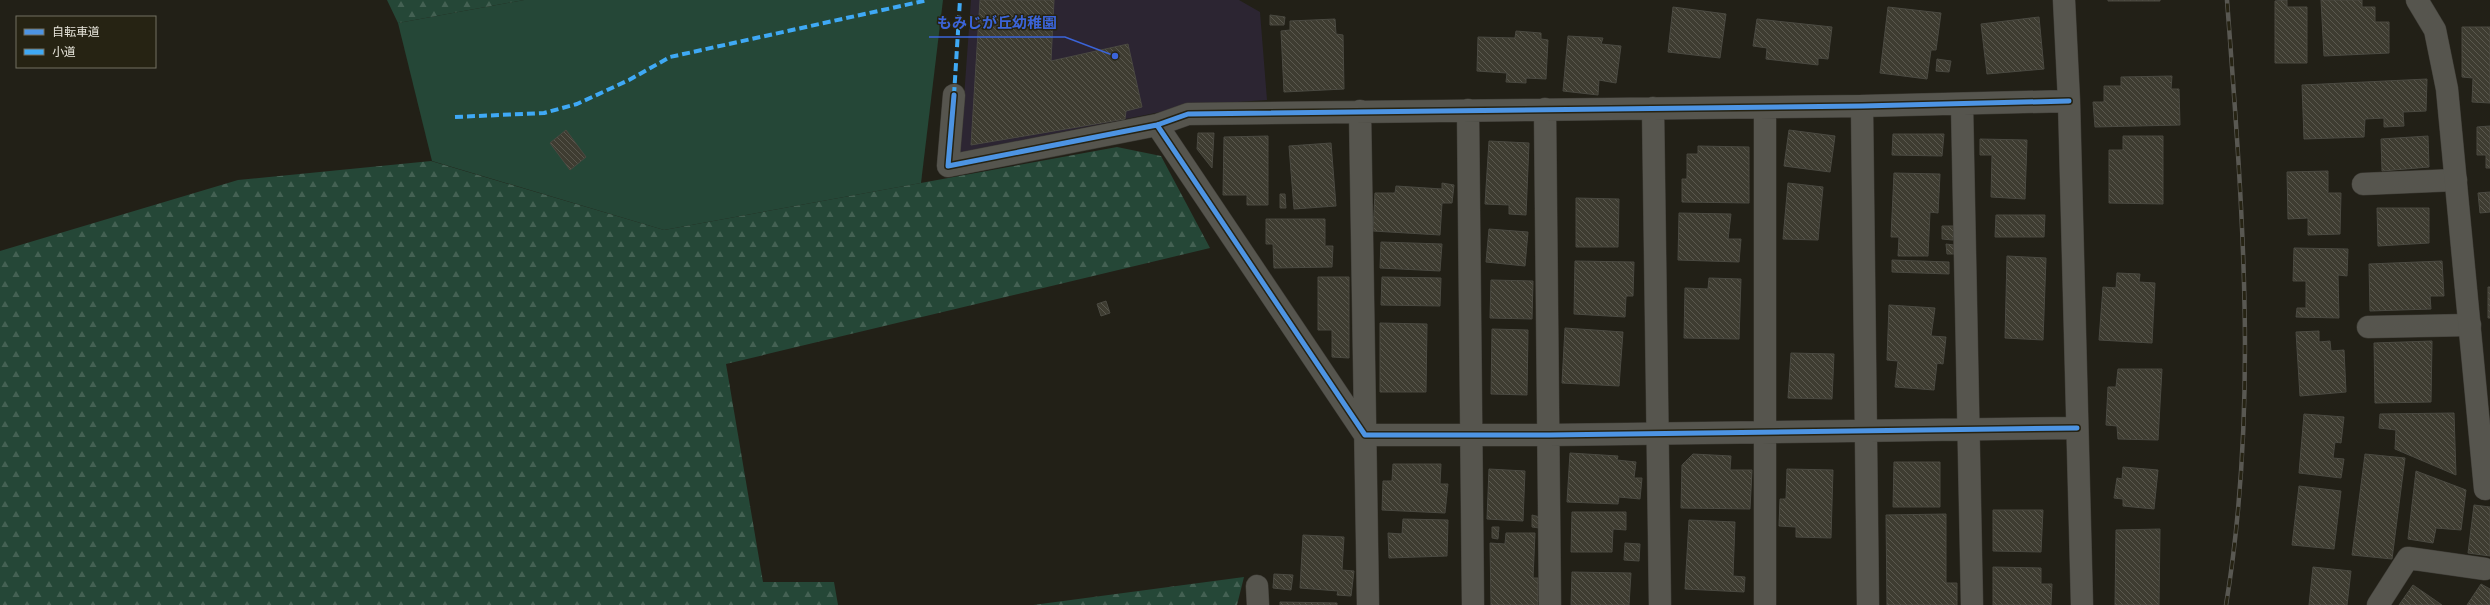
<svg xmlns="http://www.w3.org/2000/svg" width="2490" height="605" font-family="'Fira Sans','Noto Sans JP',sans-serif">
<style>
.education{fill:#2c2532}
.grass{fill:#254737}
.forest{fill:url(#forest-firs)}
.building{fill:url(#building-back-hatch);stroke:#4a4941}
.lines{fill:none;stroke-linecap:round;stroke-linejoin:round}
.service-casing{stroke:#3f3d37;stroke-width:23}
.minor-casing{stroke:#3f3d37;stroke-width:23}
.service{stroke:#56554e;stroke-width:22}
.minor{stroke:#56554e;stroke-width:22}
.rail-casing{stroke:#595852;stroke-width:4.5}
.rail{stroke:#262313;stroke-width:3;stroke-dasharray:9;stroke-linecap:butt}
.quiet{stroke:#3fa9f5;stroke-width:4;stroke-dasharray:8 4;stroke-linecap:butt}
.cycleway-casing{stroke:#262313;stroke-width:8}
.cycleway{stroke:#4d94e3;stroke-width:5}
.leader{fill:none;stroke:#3b64d8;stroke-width:1.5}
.callout-dot{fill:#3b64d8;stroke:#262313;stroke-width:1.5}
.callout-label{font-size:15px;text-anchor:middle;font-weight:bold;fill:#3b64d8;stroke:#262313;stroke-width:3;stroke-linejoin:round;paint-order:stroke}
</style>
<defs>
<pattern id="forest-firs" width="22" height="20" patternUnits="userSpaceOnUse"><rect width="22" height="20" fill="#254737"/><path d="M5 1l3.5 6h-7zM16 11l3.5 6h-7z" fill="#446153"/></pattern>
<pattern id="building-back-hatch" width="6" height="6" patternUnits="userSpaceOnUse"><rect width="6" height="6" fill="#3e3c31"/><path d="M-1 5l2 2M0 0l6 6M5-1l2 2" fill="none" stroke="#5a584e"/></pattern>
</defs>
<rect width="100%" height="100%" fill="#222017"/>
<!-- education -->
<path class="education" d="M971,0h268l21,12 7,88 -73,5 -234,48z"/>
<!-- grass -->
<path class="grass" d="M524,0h419l-22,183 -257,47 -232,-69 -34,-138z"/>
<!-- forest -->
<path class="forest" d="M387,0h137l-126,23z
M1117,147l44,9 49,92 -484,116 37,218h71l4,23h-838v-354l238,-71 193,-19 233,69z
M1244,577l-7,28h-204z"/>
<!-- building -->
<path class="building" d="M980,0h74l-3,61 77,-17 14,63 -16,4 -1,8 -154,26z
M2108,0h52v1h-52z
M2287,0v7h20v56h-32v-62z
M2321,0h41v7h13v15h14v31l-65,3z
M1673,7l53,7 -6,44 -52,-6z
M1888,7l53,6 -5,37h-5l-4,29 -47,-6z
M1270,15l15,2 -1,8h-14z
M2039,17l5,52 -57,5 -6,-50z
M1335,19l1,15 7,1 1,54 -60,3 -3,-61 9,-1v-9z
M1757,19l75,8 -4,32 -10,-1v7l-52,-6 1,-11 -14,-2z
M2462,27h28v76l-18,-1 1,-24 -11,-1z
M1516,31l25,2v6l7,1 -2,39 -20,-1v5l-20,-1 1,-9 -30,-2 1,-34 37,1z
M1568,36l35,2 -2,6 20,2 -5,37 -17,-3 -1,15 -35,-4z
M1937,59l14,2 -2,11 -13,-1z
M2172,76l-1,13h8l1,36 -85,2 -2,-25h11v-16h17v-9z
M2427,79l-1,32 -23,1 1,14 -20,1v-9l-19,1 -1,18 -60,2 -2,-54z
M2490,126v42h-4v-13h-9v-28z
M566,130l20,27 -16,13 -20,-27z
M1789,130l46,6 -5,36 -46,-6z
M1198,133h16l-2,35 -15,-19z
M1893,134h51l-2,22 -50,-1z
M1268,136v69h-21v-10h-24l1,-58z
M2123,136h40v68l-54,-1v-53h14z
M2428,136l1,31 -47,4 -1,-32z
M1980,139l47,1 -2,59 -34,-2 1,-42h-12z
M1489,141l40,2 -3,72 -17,-1v-9l-24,-1z
M1331,143l5,63 -42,3 -5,-63z
M1698,146l51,1v56l-67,-1v-23h5v-25h11z
M2328,171v22h13l-1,41 -32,1v-17l-20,1 -1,-47z
M1894,173l46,1 -2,39 -8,-1 -2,44h-30l1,-19h-8z
M1442,183l12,2 -2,18h-10l-2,32 -67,-4 2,-38h20l1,-7 46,3z
M1788,183l35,4 -5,53 -35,-1z
M2490,192v20l-10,1 -2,-20z
M1280,194h5l1,14h-6z
M1576,198l43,1 -1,48h-42z
M2377,208h52v35l-51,3z
M1679,213l52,1 -3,25h13l-2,23 -61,-2z
M1996,215h49l-1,22h-49z
M1266,219h59v27h8l-1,21 -58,1 -1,-24h-7z
M1942,226h12l-1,14 -11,-1z
M1489,229l39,3 -3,34 -39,-4z
M1381,242l61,2 -2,27 -60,-3z
M1946,244l8,1v9h-7z
M2294,248l54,1 -1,27 -9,-1 1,43 -43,-1 1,-9h9v-27h-13z
M2007,256l39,2 -3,82 -38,-2z
M1892,260l57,2v12l-57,-2z
M1575,261l59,1 -1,34h-7l-1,21 -51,-3z
M2442,261l2,35h-14l1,13 -61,2 -1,-47z
M2117,273l23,1 -1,8 16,1 -3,60 -53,-3 4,-53 13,1z
M1318,277h31v81l-17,-1v-27h-14z
M1382,277l59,1 -1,28 -59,-1z
M1709,278l32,1 -2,60 -55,-1 1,-50 23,1z
M1491,280l42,1 -1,38 -42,-1z
M2488,287h2v31h-2z
M1106,301l4,12 -9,3 -4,-12z
M1889,305l46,3 -4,28 15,1 -3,27 -6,-1 -3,27 -39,-3 3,-26 -11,-1z
M1380,323l47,1 -1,68h-46z
M1565,328l58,4 -4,54 -57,-3z
M1492,329l36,1 -1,65 -36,-1z
M2319,331v11l11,-1 1,10 13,-1 2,42 -46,4 -4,-64z
M2432,341l-1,61 -56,1 -1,-60z
M1791,353l43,1 -2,45 -44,-1z
M2118,369h44l-4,71 -40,-1 -1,-13 -11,-1 2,-38h8z
M2454,413l2,62 -61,-26 1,-19 -17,-2 1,-14z
M2304,414l40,3 -3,26 -6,-1 -2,16 11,1 -3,19 -42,-5z
M1570,453l48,3 -1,4 19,2 -2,16h8l-2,21 -21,-2 -1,7 -51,-2z
M1693,454l38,2 -1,14h22l-2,39 -69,-1 1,-43z
M2365,454l40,4 -13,101 -40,-4z
M1894,462h46v45h-47z
M1393,464h48l-1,20h8l-3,29 -63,-3 1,-29h9z
M2123,467l35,3 -4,39 -31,-3v-7l-9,-1 3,-20 5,1z
M1489,469l36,2 -2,50 -36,-2z
M1787,469l46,1 -2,68 -35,-1v-10l-17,-1 1,-27h6z
M2416,471l50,19 -5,40 -25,-2 -3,15 -25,-4z
M2299,486l42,5 -7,58 -42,-4z
M2474,505l16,2v49l-22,-3z
M1993,510h50l-2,42 -48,-1z
M1572,512h54v18l-13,-1 -1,23h-41z
M1946,514v69h11v22h-70l-1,-90z
M1532,515l8,2 -1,11 -7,-1z
M1403,519l45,1 -1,36 -58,2 -1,-25 14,1z
M1689,520l46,2 -2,54 12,1 -1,15 -59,-3z
M1492,527h7l-1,12 -6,-1z
M2160,529l-1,76h-44l1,-75z
M1506,533h29l-2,45h5v27h-47l-1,-62 15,1z
M1303,535l41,2 -2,33 12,1 -3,25 -14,-1 1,-4 -38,-3z
M1625,543l15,1 -1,17 -15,-1z
M1993,567l48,1v16h11l-1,21h-58z
M2313,567l38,4 -4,34h-38z
M1572,572l59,1 -2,32h-58z
M1274,574l19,1 -2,15 -18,-2z
M2481,584l9,5v16h-23z
M2413,585l29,20h-43z
M1280,602l57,1v2h-57z"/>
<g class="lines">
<defs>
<path id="service" d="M2363,184l93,-4
M2368,327l102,-2"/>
<path id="minor" d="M2064,0l5,101 13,504
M2417,0l18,30 12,59 38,400
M954,95l-6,71 209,-41 31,-11 674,-8 207,-5
M1962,104l10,501
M1862,106l6,499
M1653,108l7,497
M1765,108v497
M1545,109l5,496
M1468,110l5,495
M1360,111l8,494
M1157,125l208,310h184l528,-7
M1257,586l1,19
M2378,605l30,-47 77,11"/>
</defs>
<!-- service casing -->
<use href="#service" class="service-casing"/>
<!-- minor casing -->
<use href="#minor" class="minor-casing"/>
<!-- service -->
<use href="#service" class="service"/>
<!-- minor -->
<use href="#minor" class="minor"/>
<defs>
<path id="rail" d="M2226,605c33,-200 16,-404 1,-605"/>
</defs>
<!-- rail casing -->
<use href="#rail" class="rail-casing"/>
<!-- rail -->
<use href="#rail" class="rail"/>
<!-- quiet -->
<path class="quiet" d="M954,95l6,-95
M455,117l89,-4 33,-9 52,-24 41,-23 258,-57"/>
<defs>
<path id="cycleway" d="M954,95l-6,71 209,-41 31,-11 674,-8 207,-5
M1157,125l208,310h184l528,-7"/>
</defs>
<!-- cycleway casing -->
<use href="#cycleway" class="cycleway-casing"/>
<!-- cycleway -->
<use href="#cycleway" class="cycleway"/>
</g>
<!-- callouts -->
<path class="leader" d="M1115 56L1065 37H929"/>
<circle class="callout-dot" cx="1115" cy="56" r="4"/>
<g class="callout-label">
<text x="997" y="28">もみじが丘幼稚園</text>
</g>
<!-- legend -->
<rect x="16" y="16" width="140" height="52" fill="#262313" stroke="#727062"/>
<rect x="24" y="29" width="20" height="6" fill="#4d94e3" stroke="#727062"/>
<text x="52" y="36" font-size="12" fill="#e5e3d9">自転車道</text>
<rect x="24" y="49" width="20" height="6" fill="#3fa9f5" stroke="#727062"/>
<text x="52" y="56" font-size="12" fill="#e5e3d9">小道</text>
</svg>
